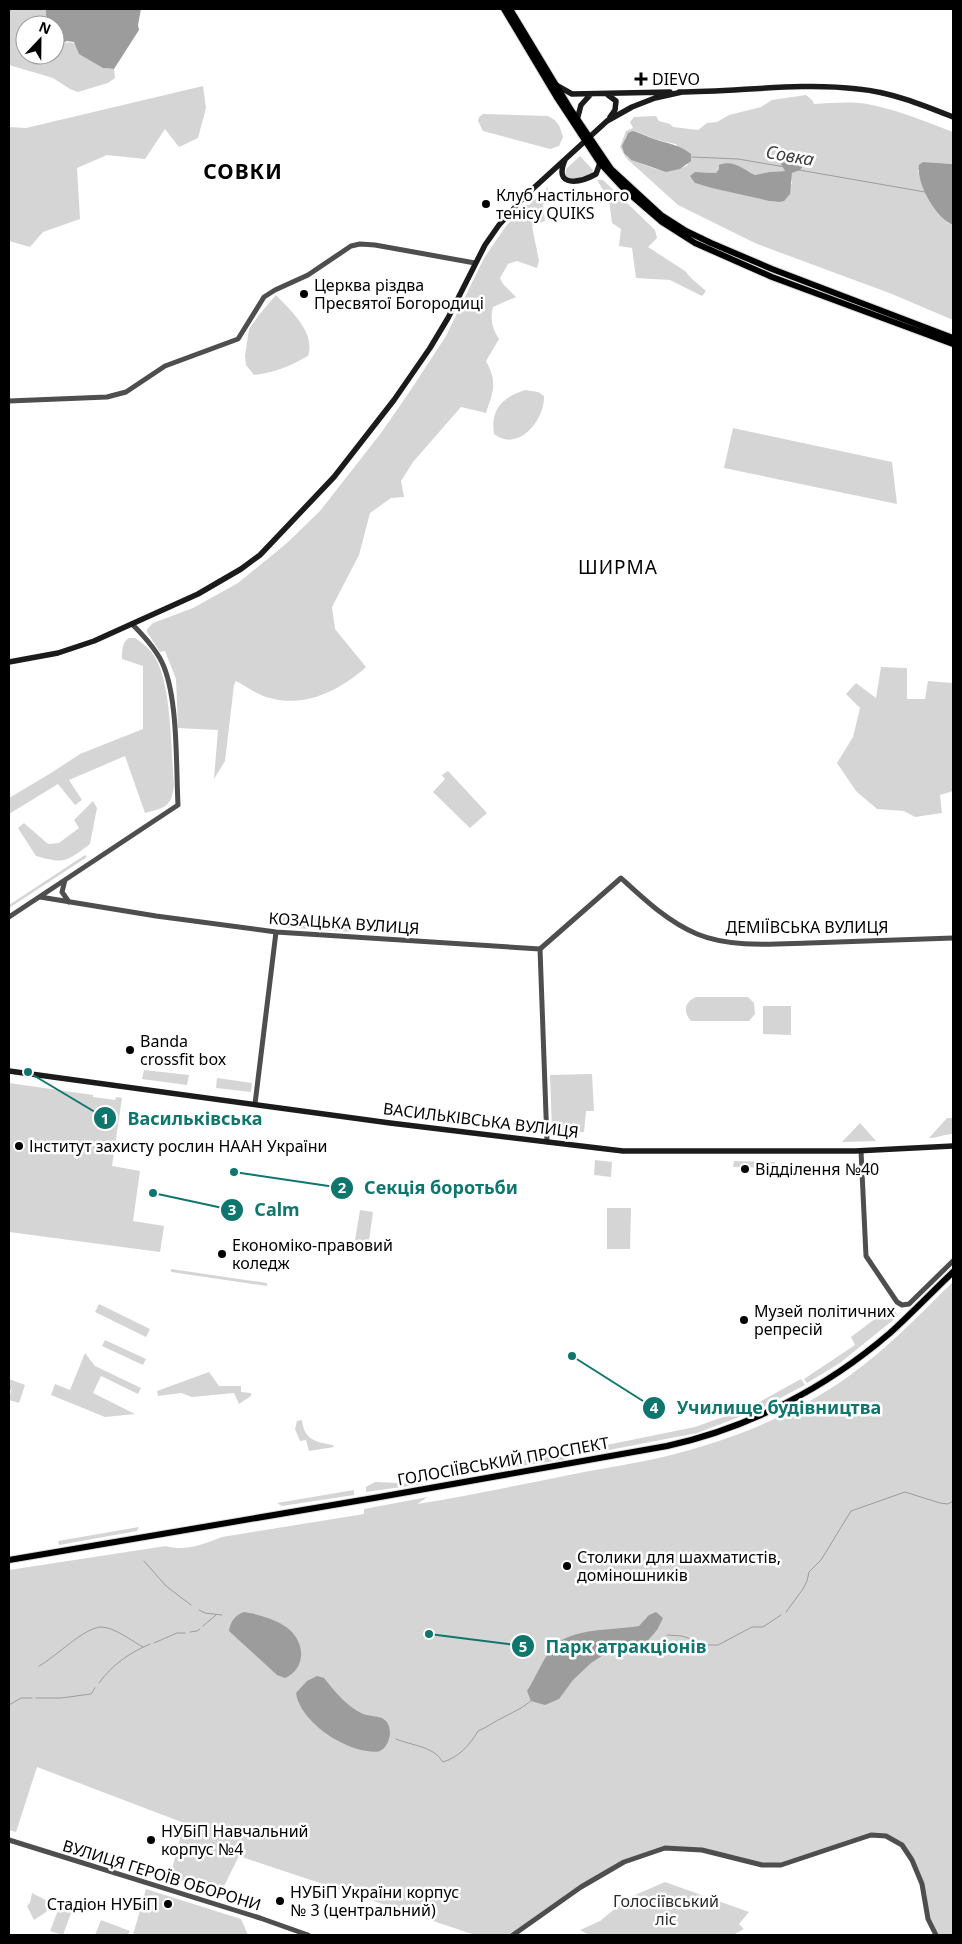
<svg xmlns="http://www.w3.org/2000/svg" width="962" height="1944" font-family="'Noto Sans',sans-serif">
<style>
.green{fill:#d5d5d5;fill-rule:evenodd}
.water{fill:#9c9c9c}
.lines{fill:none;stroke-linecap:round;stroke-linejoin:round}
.stream{stroke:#9c9c9c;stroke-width:1}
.primary-casing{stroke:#dbdbdb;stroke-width:8}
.trunk-casing{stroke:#dbdbdb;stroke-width:8}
.tertiary{stroke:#4e4e4e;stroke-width:5}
.secondary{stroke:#1b1b1b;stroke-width:5.5}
.primary{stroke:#000;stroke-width:6}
.trunk{stroke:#000;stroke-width:6}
.poi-dot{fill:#000;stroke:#fff;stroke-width:2}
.labels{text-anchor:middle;stroke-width:5;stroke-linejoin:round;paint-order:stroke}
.poi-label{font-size:16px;fill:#000;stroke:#fff;text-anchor:start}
.street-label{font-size:16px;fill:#000;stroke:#fff}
.park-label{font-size:16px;fill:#2c2c2c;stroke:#fff}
.water-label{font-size:18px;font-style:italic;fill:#3d3d3d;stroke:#fff}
.quarter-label{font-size:19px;letter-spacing:1px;fill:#000;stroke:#fff}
.district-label{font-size:21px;font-weight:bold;letter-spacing:1px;fill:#000;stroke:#fff}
.leader{fill:none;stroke:#0f766e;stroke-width:2}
.callout-dot{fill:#0f766e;stroke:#fff;stroke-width:2}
.mark-label{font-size:15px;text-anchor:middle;font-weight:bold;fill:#fff}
.callout-label{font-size:18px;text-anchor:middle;font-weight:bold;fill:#0f766e;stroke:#fff;stroke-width:5;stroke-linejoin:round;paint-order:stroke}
</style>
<rect width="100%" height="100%" fill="#fff"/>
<!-- green -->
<path class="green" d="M9,9h37v7l8,9h-29v30h30v-11l4,1c22,-11 26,14 43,22 3,2 8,2 12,2l1,9 -7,5 -30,9 -8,-3 -17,-11 -44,-13z
M203,86l3,22 -8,30 -19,9 -14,-18 -20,30 -38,-4 -30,13 3,51 -37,13 -13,15 -21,-6v-114l17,1z
M806,95l6,5 2,4c19,-1 40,-3 58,1 28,6 55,17 81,27v32l-30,-2 -5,9c5,21 17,35 30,52l5,2v95l-61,-26 -135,-50 -79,-39 -52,-47 -6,-11 6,-16 7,-3 -3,-6 4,-5 22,-1 3,5 11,3 3,3 25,3 9,-7 10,-1 12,-7 32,-8 11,-7zM632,131l6,1 19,8 19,4 12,21c-21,12 -37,2 -57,-5l-4,-3 -2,-19 3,-5zM782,162l13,2 2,6 -5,3 -1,5 1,5 -13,19 -10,-1 -74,-18v-11l21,1 3,-4 29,2 7,4 14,-3 16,-1z
M483,114l65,2c10,5 12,10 15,21l-4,9 -9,3 -67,-18 -5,-10 1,-4z
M580,156l13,14 -1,3c-7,4 -18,8 -27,4l1,-8z
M597,180h6l52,50 2,8 -9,9 37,24 6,7 15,13 -4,5 -32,-16 -34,-2 -4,-30 -13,-2 2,-17 -9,-6 -3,-23z
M548,187l-2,16 -3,1 2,17 -13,5 7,35 -2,7 -20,-7 -9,3 -8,14 3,6 13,13 -23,10c-3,12 -1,21 6,32l-13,22c12,22 7,30 0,52l-25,-6 -48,55 -12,19 3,16 -13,1 -21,15 -11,42 -27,52 3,22 31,38c-25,23 -61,41 -96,31 -12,-3 -23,-11 -34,-17l-2,4 -9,76 -11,18 4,-49 -40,-2 -2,-49 -11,-28 -5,1 -13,-20v-3l6,-6 40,-15 45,-25 49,-40 33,-32 61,-78 29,-42 36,-55 38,-78 22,-32 20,-21h3z
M276,295c14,15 40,37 32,61 -18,10 -34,17 -54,19l-8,-10 -1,-9 4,-27 10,-14z
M525,390l13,2 6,4c1,24 -26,57 -50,38 -4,-25 9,-37 31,-44z
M733,428l159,34 5,42 -173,-36z
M129,638h6c6,4 13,9 17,15 20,24 19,100 22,132 -2,22 -10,23 -29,28l-20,-57 -56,24 13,20 -7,5 -17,-21 -49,30v-16l42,-25 29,-19 63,-25v-63l-21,-7c0,-8 0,-17 7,-21z
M881,667l26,1v31h18l3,-18 25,2v108l-13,4 2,18 -27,4 -11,-6 -27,-2 -21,-18 -19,-28 16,-26 7,-29 -14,-14 10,-11 20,15z
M448,771l39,42 -17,15 -37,-36 12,-13 -3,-4z
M93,801l4,7 -7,36c-24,18 -25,20 -54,12l-18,-28 6,-5 24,21 11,-1 20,-15 -5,-8z
M85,855l2,2 -78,51v-3z
M283,915l69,6v11l-70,-5z
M696,997h52l6,6 1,11 -6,7h-58c-8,-9 -7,-19 5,-24z
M763,1006h28v29l-28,-1z
M144,1070l45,5 -2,10 -45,-6z
M592,1074l2,37h-8l-2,21h-4v2l-28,-3 -2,-56z
M217,1078l35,5 -1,9 -35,-4z
M9,1083l84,12v2l22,3 1,-3 6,1 -10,68 28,5 -7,50 31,5 -4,26 -151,-20z
M947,1118h6v16c-9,0 -15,4 -24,4z
M860,1123l16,18 -34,1z
M595,1160l17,2 -1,15 -17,-2z
M734,1161l41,1v6l-42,-1z
M607,1208h24l-1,41h-23z
M360,1210l13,2 -5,36 -14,-2z
M171,1269l96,14v3l-96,-14z
M953,1282v653h-15l-8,-16 -16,-60 -28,-25h-16l-90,29h-17l-60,-15 -38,-2 -42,14 -112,75h-36l-236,-79 -18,36 -51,-15 14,-54 -147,-56 -21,65 -7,-2v-260l157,-24c19,6 38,-2 56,-9l142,-23v-5l64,-12 -11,7c56,-9 112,-21 167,-32 26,-5 53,-9 79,-15 66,-16 130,-41 186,-81 38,-27 71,-62 104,-94z
M99,1304l51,25 -4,8 -51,-25z
M892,1306l6,10 -58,47 -33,20 -3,-4 51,-34 -4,-8z
M105,1340l41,19 -3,6 -41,-19z
M85,1353l10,13 46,22 -3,6 -37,-18 -8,17 42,21 -30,3 -54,-22 4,-11 15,6z
M209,1372l10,14h22v6l10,1v3l-12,8 -5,-11 -42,4 -11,-4 -23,3 -1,-5z
M9,1379l16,6 -6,18 -10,-3 3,-13 -3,7z
M801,1379l4,6 -47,25 -4,-1 -2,-3z
M740,1411l2,5 -45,17 -119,23 -1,-5 118,-24z
M302,1420c2,20 14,22 31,25l1,2 -25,4 -3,-11 -6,1 -5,-12 2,-8z
M566,1453l1,6 -106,16 -8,-1v-2z
M375,1482l48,2 -57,8v-5z
M354,1490v5l-72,11 -5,-3z
M139,1527l-2,4 -78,14 -1,-4z
M665,1882l84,30 -10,12 5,5 -11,6h-144l-9,-5 20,-9 28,-23z
M146,1889l95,30 7,16h-115z
M32,1893l21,11 -7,8 -12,8 -7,-14 3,-3z
M59,1908l12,5 -8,22 -13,-4z
M101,1920l29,11 -2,4h-33z"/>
<!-- water -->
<path class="water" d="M46,9h95l-3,16 1,5 -25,39 -11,-1 -24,-14 -5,-12 -7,-1 -8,4 -4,-1v-19l-9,-9z
M632,131c8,1 15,6 22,8 14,5 25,5 37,15v7l-11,8 -14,3 -35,-12 -7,-7 -2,-7 6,-13z
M784,161l7,3 7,-1 5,3 -3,4 -8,3 -2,21 -6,7 -5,1 -10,-1 -57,-13 -17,-5 -5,-7 5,-4 21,1 3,-4v-4c14,-6 24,4 36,10l14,-3 16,-1 -4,-7z
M923,162l30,2v61c-17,-7 -37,-42 -34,-60z
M244,1612c14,2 35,8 46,18 16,15 15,39 -5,48l-8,-3 -48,-44c1,-9 6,-16 15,-19z
M656,1612l7,6 -6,12 -13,15 -36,7 -17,11 -18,17 -14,19 -14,6 -14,-4 -4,-10c9,-13 19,-41 32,-49 20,-14 56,-12 80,-16l10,-11z
M317,1676l7,2c8,10 16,20 26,28 4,3 9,6 13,8 13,4 27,0 27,20 -1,5 -2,10 -6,14 -4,5 -11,4 -17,3 -26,-3 -67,-30 -71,-58l11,-12z"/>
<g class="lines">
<!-- stream -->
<path class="stream" d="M692,157l46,2 47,8
M799,170l126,22
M144,1561l22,25 25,19
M199,1610l6,3 17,2
M786,1612l17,-23 4,-8 2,-9 12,-12 30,-49 54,-19 35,11 8,1 5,-3
M203,1626l13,-11
M190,1632l7,-1 3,-2
M667,1635l15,1 27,9h9l34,-18h11l18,-12
M154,1643l23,-10h8
M39,1666c17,-9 44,-38 62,-39 13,0 31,14 42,20
M99,1683c13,-18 30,-30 51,-39
M36,1698h25l30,-4 4,-6
M9,1705l12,-7h11
M396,1739c17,7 37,7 47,23 16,-5 27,-17 35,-31 10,-4 17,-10 26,-14 13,-7 17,-8 28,-17"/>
<defs>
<path id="primary" d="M504,9l52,87 44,67 25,27 37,32 33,21 77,34 181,67
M510,9l61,101 40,59 50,46 25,16 25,12 61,26 181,69"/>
<path id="trunk" d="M9,1560l365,-62 293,-52c82,-18 159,-58 223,-113 22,-20 42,-41 63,-61"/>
</defs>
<!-- primary casing -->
<use href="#primary" class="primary-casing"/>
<!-- trunk casing -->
<use href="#trunk" class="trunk-casing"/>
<!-- tertiary -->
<path class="tertiary" d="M9,401l98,-4 19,-5 39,-26 73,-27 26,-42 11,-7 33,-15 43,-29 9,-2 15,1 100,18
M65,880l-3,12 7,10
M40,897l116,19 120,16 264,17 81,-71c23,21 47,44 76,56 34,14 76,10 112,9 48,-2 96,-3 144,-5
M9,917l169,-112c-2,-39 0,-103 -14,-138 -6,-16 -20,-31 -32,-43
M540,949l7,193
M255,1104l21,-172
M861,1151l5,105 31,46 5,3 7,-1 44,-43
M9,1840l251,78 48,17
M513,1935l68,-48 43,-25 41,-14 37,2 60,15h19l90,-30 15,1 16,9 10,15 10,24 6,35 8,16"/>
<!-- secondary -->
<path class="secondary" d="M556,85l16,9 98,-2
M679,92c59,0 120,-10 179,-3 33,3 65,16 95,28
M608,95l8,6 -1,9 -5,7
M577,120l4,-15 10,-11
M565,160c-12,28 15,23 31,14l4,-11
M9,662l49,-9 36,-12 104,-47 43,-25 19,-14 74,-78 60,-77 36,-52 18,-30 37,-73 14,-20 27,-30 81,-74 25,-14 23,-9 27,-6
M9,1071l381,52 233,28h232l98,-5"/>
<!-- primary -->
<use href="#primary" class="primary"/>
<!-- trunk -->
<use href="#trunk" class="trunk"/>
</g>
<!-- markers -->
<g class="poi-dot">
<path d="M638.5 71.5h5v5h5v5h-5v5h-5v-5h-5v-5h5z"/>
<circle cx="486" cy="204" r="5"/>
<circle cx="304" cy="294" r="5"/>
<circle cx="130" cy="1050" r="5"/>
<circle cx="19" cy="1146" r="5"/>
<circle cx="745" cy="1169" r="5"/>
<circle cx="222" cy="1254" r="5"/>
<circle cx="744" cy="1320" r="5"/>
<circle cx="567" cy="1566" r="5"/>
<circle cx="151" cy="1840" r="5"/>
<circle cx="280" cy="1901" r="5"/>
<circle cx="168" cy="1904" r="5"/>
</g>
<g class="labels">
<!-- poi labels -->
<g class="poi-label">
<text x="652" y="85">DIEVO</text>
<text x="496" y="201">Клуб настільного<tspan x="496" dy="18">тенісу QUIKS</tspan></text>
<text x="314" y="291">Церква різдва<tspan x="314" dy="18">Пресвятої Богородиці</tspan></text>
<text x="140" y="1047">Banda<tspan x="140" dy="18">crossfit box</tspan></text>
<text x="29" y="1152">Інститут захисту рослин НААН України</text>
<text x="755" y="1175">Відділення №40</text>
<text x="232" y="1251">Економіко-правовий<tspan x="232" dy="18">коледж</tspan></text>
<text x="754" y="1317">Музей політичних<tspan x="754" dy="18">репресій</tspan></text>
<text x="577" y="1563">Столики для шахматистів,<tspan x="577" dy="18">доміношників</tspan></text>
<text x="161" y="1837">НУБіП Навчальний<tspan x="161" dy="18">корпус №4</tspan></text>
<text x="290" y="1898">НУБіП України корпус<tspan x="290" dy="18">№ 3 (центральний)</tspan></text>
<text x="158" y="1910" text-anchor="end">Стадіон НУБіП</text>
</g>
<!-- street labels -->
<g class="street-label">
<text transform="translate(344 923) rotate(4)" y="6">КОЗАЦЬКА ВУЛИЦЯ</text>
<text x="807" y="933">ДЕМІЇВСЬКА ВУЛИЦЯ</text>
<text transform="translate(481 1120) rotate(7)" y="6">ВАСИЛЬКІВСЬКА ВУЛИЦЯ</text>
<text transform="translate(503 1461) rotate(-10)" y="6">ГОЛОСІЇВСЬКИЙ ПРОСПЕКТ</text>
<text transform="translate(162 1875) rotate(17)" y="6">ВУЛИЦЯ ГЕРОЇВ ОБОРОНИ</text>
</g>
<!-- park labels -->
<g class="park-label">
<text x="666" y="1907">Голосіївський<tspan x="666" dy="18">ліс</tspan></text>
</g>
<!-- water labels -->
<g class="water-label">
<text transform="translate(790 156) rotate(10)" y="6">Совка</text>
</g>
<!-- quarter labels -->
<g class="quarter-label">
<text x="618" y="574">ШИРМА</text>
</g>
<!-- district labels -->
<g class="district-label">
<text x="243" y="179">СОВКИ</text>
</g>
</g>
<!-- callouts -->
<path class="leader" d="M28 1072L105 1118M234 1172L342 1188M153 1193L232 1210M572 1356L654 1408M429 1634L523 1646"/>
<g class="callout-dot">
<circle cx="28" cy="1072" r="5"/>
<circle cx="234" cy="1172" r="5"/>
<circle cx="153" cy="1193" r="5"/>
<circle cx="572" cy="1356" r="5"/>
<circle cx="429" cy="1634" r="5"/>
<circle cx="105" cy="1118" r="12"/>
<circle cx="342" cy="1188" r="12"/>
<circle cx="232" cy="1210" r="12"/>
<circle cx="654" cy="1408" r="12"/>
<circle cx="523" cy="1646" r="12"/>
</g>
<g class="mark-label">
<text x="105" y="1124">1</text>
<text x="342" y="1193">2</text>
<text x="232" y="1215">3</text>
<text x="654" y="1413">4</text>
<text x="523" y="1652">5</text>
</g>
<g class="callout-label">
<text x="195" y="1125">Васильківська</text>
<text x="441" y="1194">Секція боротьби</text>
<text x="277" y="1216">Calm</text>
<text x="779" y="1414">Училище будівництва</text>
<text x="626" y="1653">Парк атракціонів</text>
</g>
<!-- border -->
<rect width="962" height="1944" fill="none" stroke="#000000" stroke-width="20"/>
<!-- north arrow -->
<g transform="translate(40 40) rotate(22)"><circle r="24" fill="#ffffff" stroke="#999999"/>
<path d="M0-4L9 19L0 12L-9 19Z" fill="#000000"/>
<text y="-8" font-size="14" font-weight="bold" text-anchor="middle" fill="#000000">N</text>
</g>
</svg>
